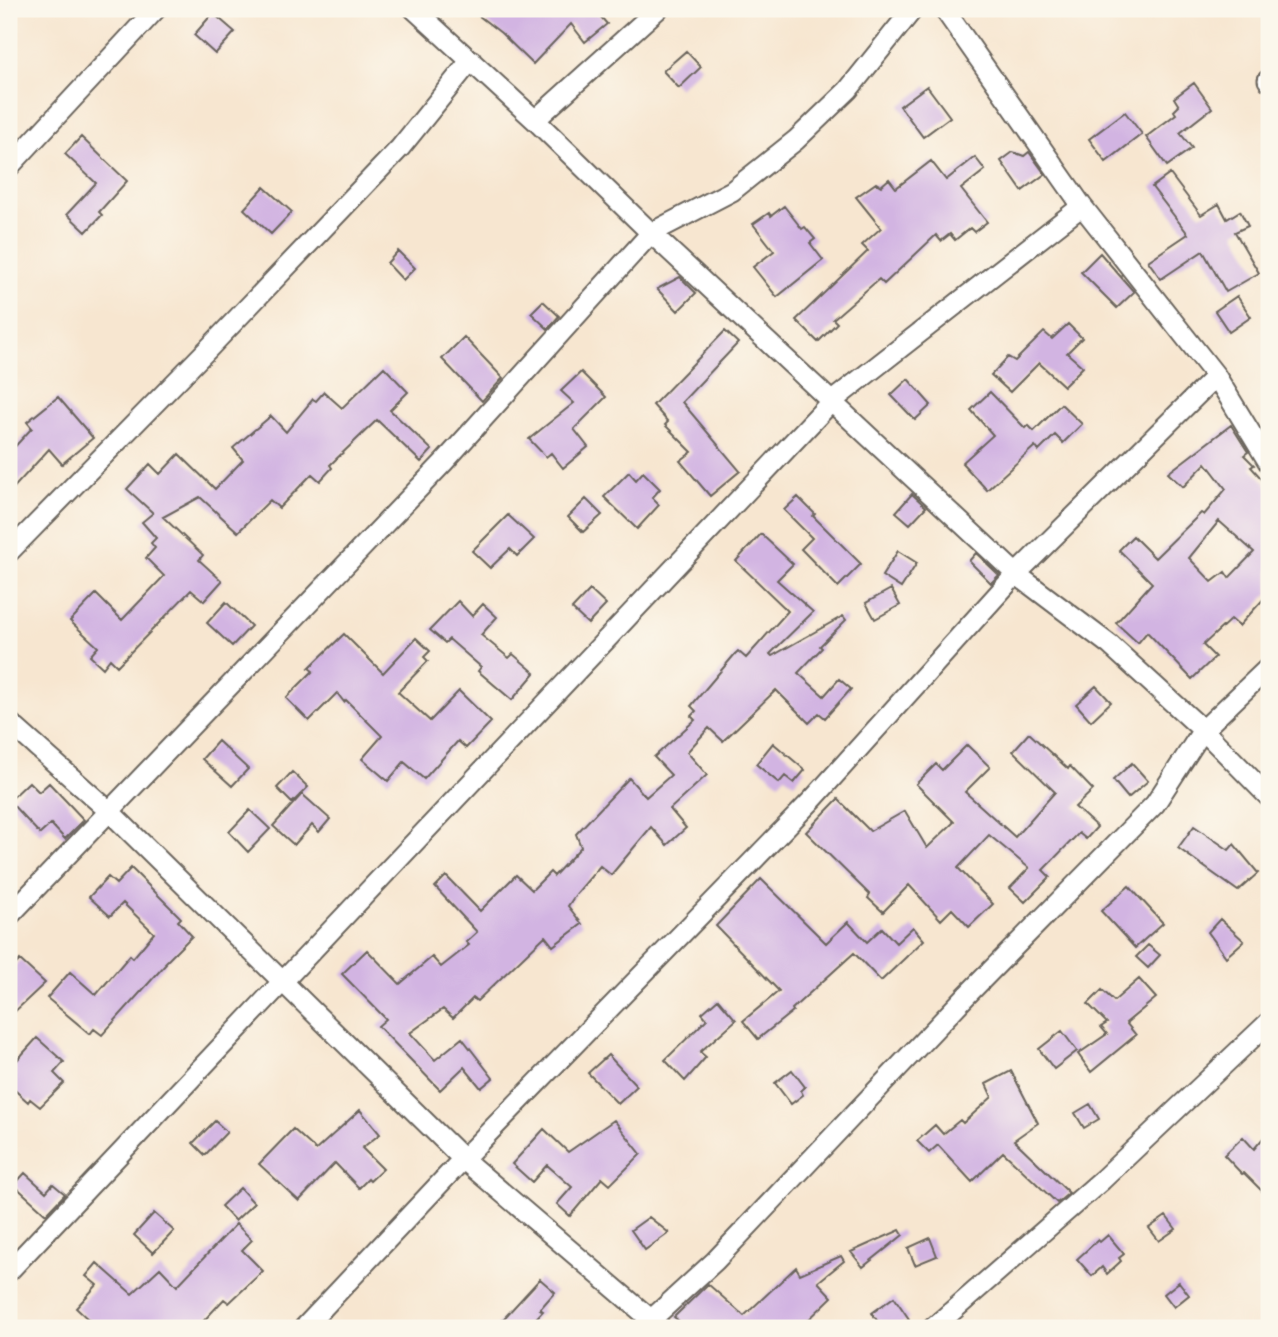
<svg xmlns="http://www.w3.org/2000/svg" width="1278" height="1337" font-family="'Libre Caslon Text',serif">
<style>
.building{fill:#d2b4e2;fill-rule:evenodd}
.lines{fill:none;stroke-linecap:round;stroke-linejoin:round}
.street-casing{stroke:#69635b;stroke-width:23}
.street{stroke:#fff;stroke-width:19}
</style>
<rect width="100%" height="100%" fill="#fbf7ec"/>
<filter id="ink" filterUnits="userSpaceOnUse"><feTurbulence type="fractalNoise" baseFrequency=".0143" numOctaves="2"/><feDisplacementMap in="SourceGraphic" scale="14" xChannelSelector="R" yChannelSelector="G"/><feConvolveMatrix kernelMatrix="1 2 1 2 8 2 1 2 1" color-interpolation-filters="sRGB"/></filter>
<filter id="wash" filterUnits="userSpaceOnUse"><feTurbulence type="fractalNoise" baseFrequency=".00686" numOctaves="4" result="noise"/><feDisplacementMap in="SourceGraphic" scale="28" xChannelSelector="R" yChannelSelector="G"/><feGaussianBlur stdDeviation="1.57" result="paint"/><feColorMatrix in="noise" values="0 0 0 0 0 0 0 0 0 0 0 0 0 0 0 0 0 1.4 0 .05"/><feComposite in="paint" operator="in"/></filter>
<g filter="url(#wash)">
<rect width="100%" height="100%" fill="#f7e6d0"/>
<g id="blocks">
<!-- building -->
<path class="building" d="M470,9h124l13,15 -22,18 -14,-18 -38,40 -32,-31z
M213,13l22,19 -20,22 -21,-19z
M686,51l15,16 -22,21 -16,-17z
M1194,83l18,25 -32,25 12,15 -25,18 -21,-29 30,-23 -2,-3 5,-5 -5,-8z
M927,86l23,31 -27,20 -23,-31z
M1125,112l17,22 -36,28 -17,-23z
M81,137l46,44 -28,31 3,3 -16,17 -19,-18 29,-31 -31,-29z
M1013,152l11,4 5,-4 16,22 -23,17 -21,-30z
M975,157l10,13 -24,19 26,33 -13,10 -4,-4 -15,12 -5,-6 -9,7 -5,-6 -52,49 -5,-5 -46,40 4,4 -19,19 -22,-22 72,-69 -6,-6 19,-17 -25,-31 20,-14 5,3 8,-7 7,9 35,-27 15,19z
M1170,174l31,41 18,-11 8,15 13,-8 8,15 -13,6 24,41 -33,19 -23,-41 -42,28 -13,-18 40,-27 -36,-47z
M264,187l28,25 -21,22 -27,-25z
M784,206l18,23 3,-2 10,12 -5,4 13,17 -46,37 -24,-30 21,-16 -21,-27 16,-11 2,3z
M398,251l17,17 -12,12 -16,-17z
M1100,253l34,39 -17,16 -36,-36z
M680,277l16,16 -18,18 -21,-22z
M1237,296l14,21 -22,15 -14,-21z
M543,301l16,15 -11,13 -17,-16z
M1068,324l14,14 -15,15 16,14 -19,19 -25,-23 -29,29 -19,-17 17,-18 7,4 29,-29 8,7z
M725,331l13,12 -56,59 58,69 -30,25 -30,-35 12,-9 -27,-27 3,-3 -15,-17z
M464,337l39,41 -21,23 -40,-42z
M384,367l24,25 -18,18 42,40 -11,12 -44,-42 -47,45 2,3 -12,13 -8,-7 -33,34 -9,-8 -32,32 -38,-35 -37,20 40,38 -4,5 23,21 -18,20 -13,-11 -74,76 -7,-7 -7,9 -13,-12 8,-9 -28,-26 26,-27 26,26 42,-44 -18,-18 9,-10 -4,-5 5,-5 -14,-16 11,-9 -26,-24 23,-25 10,10 19,-20 36,35 28,-29 -10,-12 38,-32 15,16 27,-33 3,2 8,-9 18,16z
M581,372l25,25 -32,32 14,18 -25,21 -12,-15 -5,4 -17,-18 45,-36 -13,-12z
M908,379l23,26 -16,15 -24,-25z
M990,392l35,36 3,-3 6,6 27,-27 21,20 -19,19 -8,-8 -16,16 -4,-5 -48,44 -25,-27 31,-28 -22,-25z
M58,397l35,41 -31,26 -13,-15 -40,44v-40l23,-25 -5,-6z
M1231,425l17,27 -4,3 10,10 -3,2 18,20v106l-30,33 -8,-7 -28,26 12,12 -23,22 -45,-47 -9,11 -22,-20 36,-40 -33,-33 14,-14 22,22 46,-45 3,2 22,-26 -20,-26 -23,24 -15,-14zM1219,521l35,31 -25,26 -4,-6 -13,10 -23,-24z
M629,472l7,8 7,-8 17,17 -8,9 7,7 -22,24 -33,-32z
M912,494l14,13 -16,17 -14,-12z
M798,497l17,17 -2,2 48,48 -23,23 -37,-38 11,-11 -28,-28z
M586,499l16,16 -19,17 -15,-15z
M508,515l26,24 -17,17 -7,-7 -20,19 -18,-17z
M761,534l32,30 -16,16 36,32 -43,42 2,2 71,-40 3,4 -26,26 2,2 -24,25 26,23 15,-17 12,10 -26,29 -6,-5 -10,10 -33,-33 -53,51 -14,-13 -22,24 20,23 -37,34 16,19 -19,17 -16,-18 -40,48 -11,-9 -24,28 -8,12 14,18 -29,22 -8,-10 -68,65 -4,-3 -20,20 -10,-9 -33,24 25,27 27,-22 31,40 -12,10 -17,-21 -24,23 -62,-64 8,-7 -44,-45 25,-24 33,34 32,-27 9,10 28,-22 -3,-3 11,-10 -42,-45 11,-11 34,35 36,-36 16,15 18,-18 4,4 27,-29 -5,-13 53,-56 17,19 25,-22 -17,-18 41,-37 -4,-4 5,-5 -5,-5 44,-52 3,-3 8,7 42,-47 -52,-50z
M898,551l19,12 -16,25 -19,-12z
M976,553l23,22 -8,8 -22,-22z
M891,589l9,16 -25,14 -9,-16z
M590,590l16,15 -18,19 -16,-15z
M458,601l14,15 11,-12 14,13 -16,18 28,23 4,-4 22,19 -23,27 -34,-29 3,-4 -32,-28 -4,4 -15,-13z
M226,602l25,24 -19,20 -25,-23z
M344,634l39,39 33,-35 14,13 -6,6 4,4 -30,31 32,29 29,-30 32,31 -25,26 -8,-7 -34,38 -20,-17 -16,19 -26,-22 20,-23 -36,-36 -2,2 -7,-9 -28,28 -23,-23 27,-27 -4,-3z
M1096,686l15,16 -20,19 -15,-17z
M1029,733l39,36 2,-3 23,24 -18,17 22,20 -11,12 -7,-6 -36,37 7,7 -25,25 -15,-14 19,-20 -40,-33 -31,33 35,36 -24,23 -17,-18 -11,11 -32,-35 -26,27 -15,-14 2,-3 -64,-63 32,-33 32,32 35,-20 22,37 27,-26 -38,-38 20,-20 6,6 25,-25 23,22 -25,25 50,45 40,-45 -42,-41z
M218,741l30,28 -16,17 -30,-27z
M773,743l32,27 -11,13 -9,-7 -6,7 -23,-19z
M1132,763l16,18 -20,17 -15,-18z
M292,772l16,15 -16,16 -15,-15z
M29,782l10,10 10,-9 35,37 -19,19 -14,-15 -11,10 -31,-33z
M302,794l28,25 -11,13 -7,-7 -18,20 -21,-19z
M250,810l20,19 -22,23 -19,-20z
M1194,826l35,24 5,-6 24,29 -20,18 -60,-43z
M131,868l50,50 -3,3 14,15 -27,27 1,1 -64,71 -8,-6 -4,5 -43,-36 23,-26 26,23 34,-40 3,3 21,-25 -31,-30 -13,13 -21,-19 19,-20 8,7z
M761,879l65,64 22,-21 19,20 15,-14 14,15 17,-16 11,13 -43,41 -27,-28 -62,56 1,2 -35,28 -15,-18 36,-30 -63,-65z
M1129,886l34,37 -28,25 -34,-37z
M1220,919l24,22 -18,16 -18,-25z
M1148,945l12,10 -12,13 -12,-11z
M20,960l25,23 -36,34v-46z
M1139,979l17,19 -30,25 10,12 -45,37 -13,-18 29,-20 -6,-7 6,-4 -19,-19 14,-14 12,11z
M718,999l18,21 -36,32 6,5 -21,24 -20,-21 42,-41 -5,-6z
M1062,1031l15,20 -23,18 -15,-20z
M37,1038l27,24 -10,11 10,10 -24,24 -10,-8 -2,3 -19,-17v-16z
M608,1055l29,31 -19,18 -30,-31z
M792,1070l13,17 -4,4 2,4 -12,9 -16,-21z
M1011,1071l27,52 -24,17 55,53 -12,10 -54,-51 -31,30 -34,-37 -9,8 -12,-12 18,-16 8,9 17,-14 3,3 29,-26 -6,-13z
M1090,1104l9,15 -15,9 -9,-15z
M360,1110l20,24 -18,14 21,21 -13,12 -2,-2 -9,9 -24,-25 -36,38 -40,-37 34,-35 23,21z
M614,1120l27,34 -31,31 -8,-7 -32,38 -13,-12 15,-17 -25,-22 -15,17 -20,-18 32,-35 24,23z
M215,1121l12,11 -22,23 -12,-12z
M1269,1131v67l-25,-25 -2,1 -18,-19 19,-18 11,12z
M25,1173l21,19 7,-8 12,10 -19,20 -32,-29z
M240,1188l14,15 -19,18 -14,-15z
M154,1213l20,18 -21,22 -19,-18z
M1166,1216l10,13 -17,12 -10,-13z
M649,1217l20,16 -24,17 -14,-20z
M236,1224l16,16 -10,10 21,21 -34,32 -5,-4 -27,29h-113l6,-7 -14,-13 21,-23 -11,-9 11,-13 35,31 28,-26 17,18z
M900,1230l3,5 -40,32 -12,-15z
M1108,1235l16,19 -5,4 2,3 -14,13 -5,-7 -10,9 -15,-17 21,-19 2,2z
M930,1238l7,18 -22,9 -7,-17z
M841,1256l3,5 -26,21 14,15 -32,31h-113l-13,-11 34,-33 36,32 52,-49 4,7z
M540,1279l15,13 -15,17 3,2 -16,17h-32z
M1179,1282l10,13 -15,12 -10,-13z
M894,1297l15,22 -14,9h-13l-10,-15z"/>
</g>
</g>
<g filter="url(#ink)">
<use href="#blocks" fill-opacity="0" stroke="#69635b" stroke-width="2"/>
<g class="lines">
<defs>
<path id="street" d="M414,9l121,111 116,113 365,341 94,71 93,85 66,67
M944,9l138,197 134,170 53,87
M1268,80l1,1
M535,120l123,-111
M9,167l147,-158
M9,552l199,-203 192,-201 71,-88
M9,722l100,89 354,348 198,169
M9,916l435,-454 207,-229 81,-42 64,-51 52,-50 65,-81
M9,1271l822,-869 251,-196
M304,1328l159,-169 350,-360 203,-225 200,-198
M642,1328l73,-67 251,-265 189,-192 48,-74 66,-63
M933,1328l169,-148 167,-158"/>
</defs>
<!-- street casing -->
<use href="#street" class="street-casing"/>
<!-- street -->
<use href="#street" class="street"/>
</g>
</g>
<!-- margin -->
<rect width="1278" height="1337" fill="none" stroke="#fbf7ec" stroke-width="35"/>
</svg>
